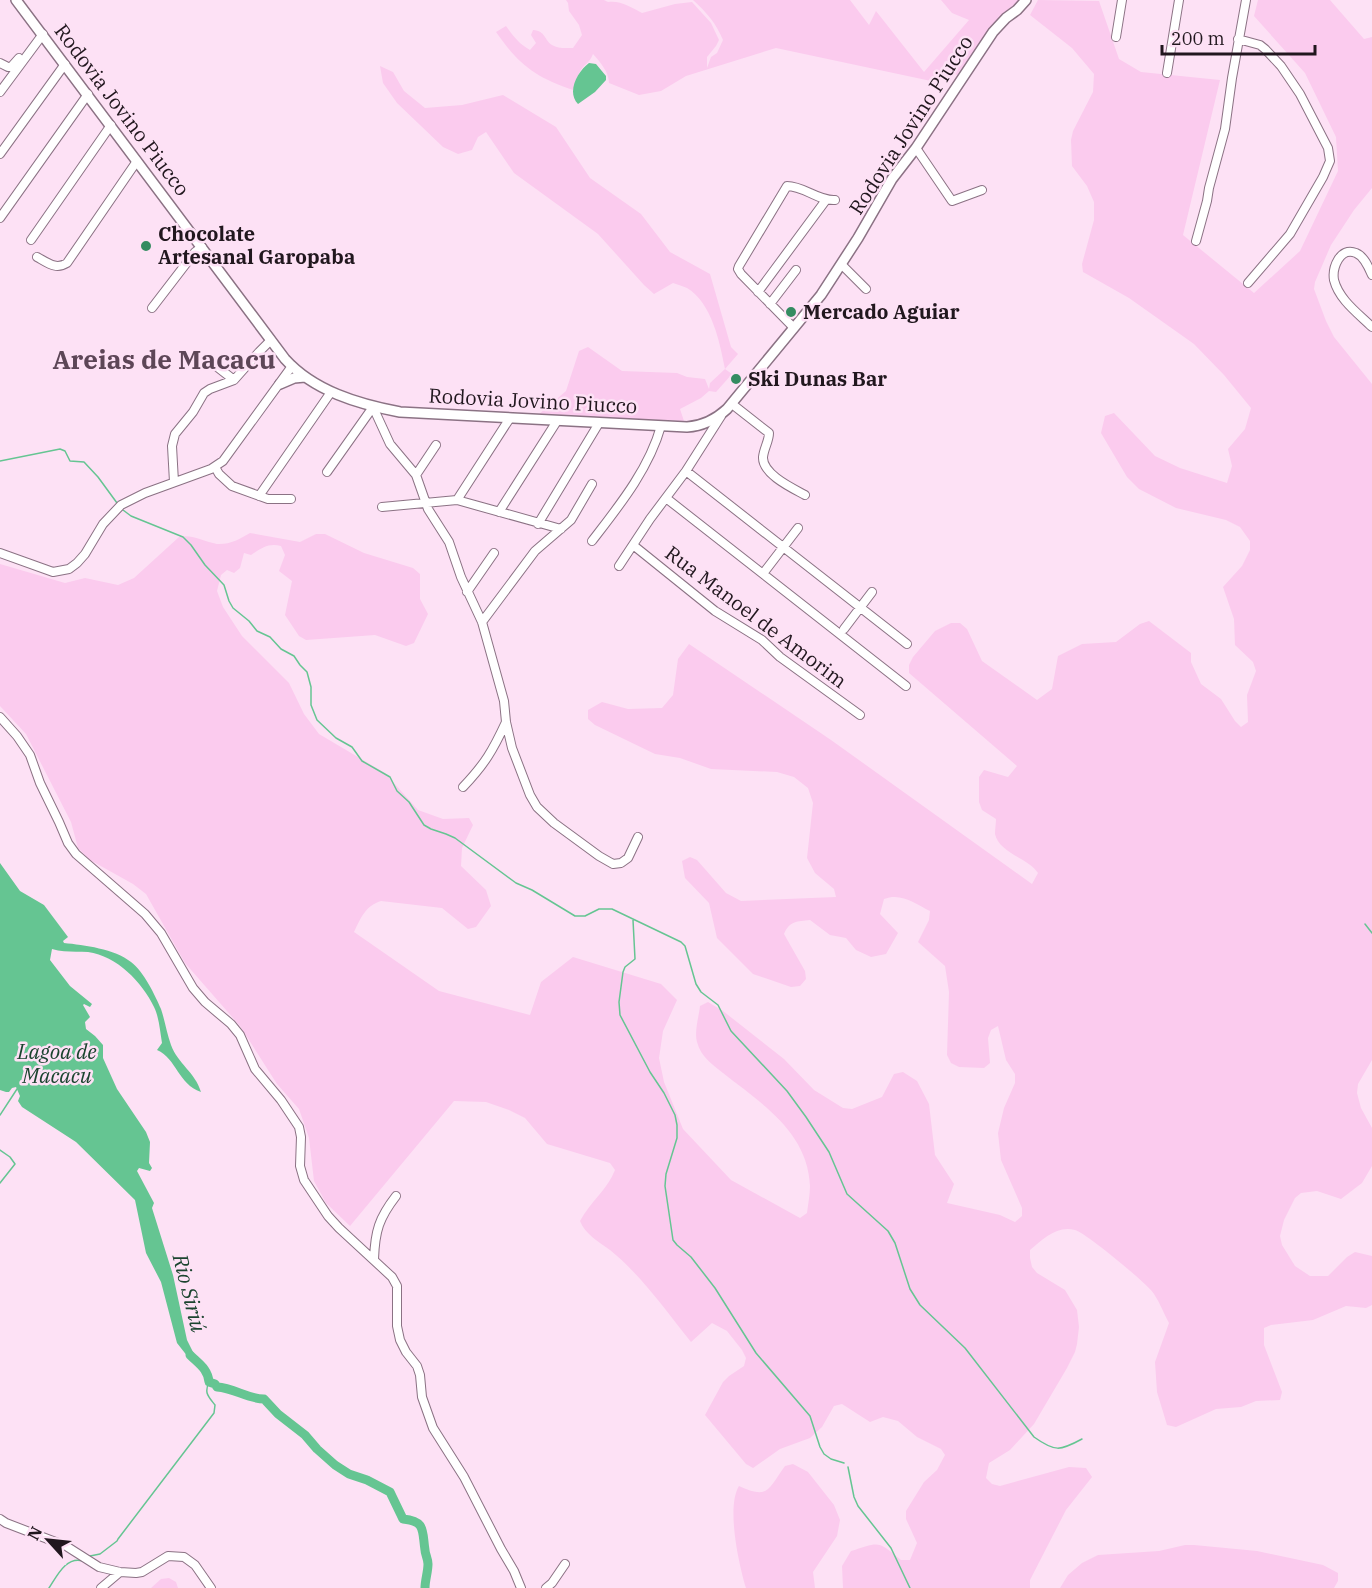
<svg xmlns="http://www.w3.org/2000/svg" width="1372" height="1588" font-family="'IBM Plex Serif',serif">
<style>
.green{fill:#fbcbee}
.water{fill:#65c592}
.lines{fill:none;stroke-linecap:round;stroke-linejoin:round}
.stream{stroke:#65c592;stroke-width:1.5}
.river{stroke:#65c592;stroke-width:9}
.minor-casing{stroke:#8b7284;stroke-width:10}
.major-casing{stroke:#8b7284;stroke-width:12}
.minor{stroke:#fff;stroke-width:8}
.major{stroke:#fff;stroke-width:9}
.poi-dot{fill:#348c61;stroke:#fde1f5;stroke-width:2}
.labels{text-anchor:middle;stroke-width:5;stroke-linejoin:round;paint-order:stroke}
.street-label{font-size:20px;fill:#21171e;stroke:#fde1f5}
.poi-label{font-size:20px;font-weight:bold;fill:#21171e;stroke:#fde1f5;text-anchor:start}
.water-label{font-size:21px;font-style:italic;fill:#1b442f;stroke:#fde1f5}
.district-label{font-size:26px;font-weight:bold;fill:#5d4657;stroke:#fde1f5}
</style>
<rect width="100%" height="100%" fill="#fde1f5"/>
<!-- green -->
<path class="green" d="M566,0h38l4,2c12,-2 23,5 34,11l33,-9 17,-2 19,21 8,17 -3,6 -9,11v11l4,-11 6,-4 6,-13c-7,-17 -16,-27 -30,-40h157l19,25 7,-14 48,61 45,-52 -17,-7 -11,-13h78l-27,25 -35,50 -13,-7 -13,13 -155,-33 -90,28 -25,15 -22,4 -30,-12c0,-11 -9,-21 -16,-29 -4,10 -8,9 -12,16 -4,6 -6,13 -8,20 -38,-13 -54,-25 -77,-58l10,-6c7,10 13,18 24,24l6,-7 -5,-8 2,-5c13,1 11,10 19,15 6,4 14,3 21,3l9,-13 -3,-10 -10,-14 -1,-8z
M1038,0l61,1 20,58 22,13 79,8 -37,155 71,58 46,-42 38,-80 -2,-34 -31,-64 -51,-57 4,-16h72l34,39 8,-2v151l-18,22 -23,35 -16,37 -1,7 12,32 8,16 38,47v676l-14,24 -1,9 4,15 11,20v38l-10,17 -21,16 -24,-8 -16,2 -6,5 -11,22 -4,16 2,9 13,21 15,10h18l19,-19 8,-5 17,4v49l-6,3 -20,-2 -33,14 -42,5 -7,3v17l18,47 -2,8 -24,1 -15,6 -25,2 -40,18 -9,-2 -10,-33 -2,-30 14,-39c-5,-9 -9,-20 -15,-29 -5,-9 -69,-62 -79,-64 -18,-5 -32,9 -45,20v8l2,9 5,6 28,17 12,20 2,17 -2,17 -2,8 -8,16 -33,56 -24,26 -21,13 -3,15 6,6 8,2 69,-19 17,1 6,9 -26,33 -36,70v8h-187l-1,-22 9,-15c29,-9 26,-11 50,9h9l7,-17 -11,-24v-8l18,-29 13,-12 8,-15 -4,-6 -24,-12 -19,-16 -15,-4 -13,5 -28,-18 -8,2 -12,21 -12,11 -30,11 -27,19 -7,-4 -41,-49 18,-33 6,-6 15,-10 2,-8 -4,-8 -15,-19 -15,-8 -21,19c-25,-31 -49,-66 -81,-92 -11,-8 -25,-16 -30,-29 10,-19 28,-32 35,-51l-5,-7 -63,-19 -22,-26 -16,-8 -23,-8 -32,-1 -104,125 -24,-23 -12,-22 -5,-43 -10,-29 -22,-25 -37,-58 -55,-63 -39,-69 -13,-10 -43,-24 -12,-12 -7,-26 -45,-88 -26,-28v-142l65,19 20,-5 33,7 16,-7 45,-41c14,-3 25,5 38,7 12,1 23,-5 33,-11l50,9 16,-8h9l39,19 49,15 7,6v25l8,15 -14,29 -8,3 -31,-11 -69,5 -7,-4 -14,-21 7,-34 -13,-10 6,-16 -4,-9c-13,-3 -19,2 -30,9l-7,-2 -4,15 -6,5 -7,-3 -6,5 -4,16 6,16 19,29 47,47 15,31 15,20 66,39 33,37 25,9 26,-1 4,7 -11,23 -1,18 25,24 5,16 -15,21 -8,2 -26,-21 -61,-7c-16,5 -20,17 -27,31l85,59 91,24 11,-33 32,-25 88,27 16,16 -14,31 -4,27 5,24 19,47 48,51 69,38 7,-5c1,-9 3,-18 3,-27 -2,-54 -49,-83 -87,-113 -11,-9 -22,-16 -26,-31 -3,-10 2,-26 3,-36l8,-4 15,9 61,48 30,31 29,18 9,1 30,-12 12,-23 9,-2 14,9 12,23 6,51 19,29 -7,19 53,12 15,7 7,-6v-8l-21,-48 -3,-27 6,-25 11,-25v-9l-9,-14 -8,-34 -7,4 -3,8 2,25 -6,5 -25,-1 -8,-4 -4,-8 2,-63 -4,-26 -27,-24 11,-22 1,-9c-14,-7 -29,-19 -46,-12l-4,15 18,19 -12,21 -15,3 -15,-7 -10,-12 -16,-3 -20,-15c-13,2 -20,0 -26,14l21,37 1,8 -6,7 -9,1 -38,-13 -36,-36 -8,-35 -24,-25 -3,-17 8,-4 7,3 29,33 15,8 95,-4 -2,-8 -19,-16 -8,-15 6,-55 -5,-15 -14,-11 -17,-5 -66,-3 -31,-11 -25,-4 -60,-29 -7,-6v-9l14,-8 26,7 34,-1 11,-13 5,-36 11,-15 142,96 201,144 6,-11c-10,-15 -39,-20 -43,-39 0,-5 1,-11 1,-15l-14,-9 -3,-8v-25l5,-7 24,7 9,-11 -108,-93v-8l4,-8 22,-26 16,-8h9l7,6 15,32 55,39 15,-11 6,-33 24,-12 34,-2 24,-18 9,-3 42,32v9l10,22 20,15 14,22 6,6 7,-5 -1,-27 9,-24 -3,-9 -18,-17 -1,-26 -11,-32 19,-21 8,-16v-9l-10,-14 -14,-7 -50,-12 -37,-19 -12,-12 -26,-44 4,-17 9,-3 41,43 25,12 47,15 5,-17 -4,-17 17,-20 6,-21 -27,-33 -30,-31 -65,-46 -46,-26 -1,-8 12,-44v-18l-7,-16 -15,-20 -1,-26 2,-9 20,-39 1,-18 -22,-26 -42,-33z
M380,66l13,6 11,19 21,17 37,-3 41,-10 53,32 34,51 51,36 29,38 40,22 21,73 7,7 -13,15c-5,-26 -13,-66 -38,-81 -4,-2 -9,-3 -14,-5l-19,11 -10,-9 -46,-51 -84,-61 -28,-41 -8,5 -6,13 -14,4 -15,-7 -46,-44 -14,-20z
M588,347l34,24 55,2 10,4 18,2 4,10 1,-6 15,-14 7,5 -16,18 -7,-1 -8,7 -21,11 4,12 -146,-6 28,-24 13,-40z
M793,1464l15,8 26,33 6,15 -3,16 -24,36 2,16h-69c-7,-23 -20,-81 -7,-102 30,14 29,3 46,-20z
M1185,1545h9l63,6 66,14 15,8v8l-4,7h-274l8,-13 14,-12 16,-8 61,-4z
M169,1578l7,4 2,6h-27l10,-9z"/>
<!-- water -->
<path class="water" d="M589,63l7,1 10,12v4l-11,12 -17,12c-12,-12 0,-33 11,-41z
M0,863l20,28 24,14 24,32 -5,4 1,2c20,2 51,6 67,19 13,10 24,33 30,47 4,12 6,25 10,36 7,19 24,27 30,47 -23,-8 -24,-33 -44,-42l5,-7c-2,-12 -3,-26 -8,-36 -12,-25 -37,-51 -66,-55 -12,-1 -24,1 -36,-3l-2,11 20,26 22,18 -2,3 -6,-3 -1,1 7,12 -5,5 1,7 9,7 8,9v13l14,31 29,43 4,10 -1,21 3,5 -2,3 -11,-3 -2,3 17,32 -2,5 21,67 14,65 11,22 -10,-5 -11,-14 -16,-61 -15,-29 -11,-53 -59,-58 -54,-35 -4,-6 2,-5 -4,-9 -4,1 -3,4h-3l-6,-2z"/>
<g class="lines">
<!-- stream -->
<path class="stream" d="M0,461l60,-12 5,2 5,10 14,1 14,15 19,26
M123,510l8,6 52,21 8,8 14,20 19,20 5,16 4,7 16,13 8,10 13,6 11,12 13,7 6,9 7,7 4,15v18l6,15 19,18 16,9 10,14 28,16 7,14 12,11 15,23 7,4 15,5 9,4 61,45 16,7 43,26h10l14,-7h13l69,33 4,4 11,38 5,8 17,13 13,26 56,60 19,26 23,35 18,42 41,37 7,12 15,46 10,16 45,43 69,89c21,15 26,14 48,2
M633,920l2,39 -10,8 -2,5 -4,30 1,13 30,57 14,21 11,22 2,10v13l-11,36 -1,12 8,54 4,5 14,12 24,31 41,65 54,63 10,31 4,7 7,5 13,4
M1365,924l7,9
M0,1115l17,-26
M0,1150l10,7 5,7 -15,19
M848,1467l6,30 4,9 33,42 19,40
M90,1556l10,-2 17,-13 1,-2 96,-126 1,-8c-7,-9 -11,-12 -6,-23
M49,1588c8,-12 17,-32 34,-27"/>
<!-- river -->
<path class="river" d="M190,1355c9,9 18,14 19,27l6,2 2,3c17,1 31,12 47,12l14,15 27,21 12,14 18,16 14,9 18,6 23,12 13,27c23,2 19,12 22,31 0,4 3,9 3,14 0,8 -3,16 -3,24"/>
<defs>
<path id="minor" d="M1116,37l6,-37
M1238,39l22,6 5,4 16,17 19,28 28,54 2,13 -7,16 -33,57 -42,49
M0,63l8,4h3l8,-9
M1167,73l12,-73
M0,92l43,-58
M916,148l36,53 30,-11
M0,154l65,-90
M0,218l88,-124
M31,240l80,-115
M1196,241l11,-40 2,-13 16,-59 7,-51 14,-78
M37,257c11,6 19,13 30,6l70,-102
M842,265l24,24
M1372,275c-3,-7 -8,-19 -16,-22 -16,-7 -24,15 -22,27 5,20 25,34 38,47
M758,292l68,-92
M770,304l26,-34
M152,308l43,-56 7,-5
M794,328l-53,-54 -3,-5 1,-3 48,-80c17,0 31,15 48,14
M216,366l18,14
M732,404l37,29c0,8 -5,15 -6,24 -1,17 29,31 42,38
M373,407l17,37 26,31 12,34 21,33 12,35 21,45 22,79 2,21 6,26 18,47 7,12 17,16 45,33 14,8 8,-1 7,-5 10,-21
M215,467l4,7 13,12 36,13h23
M686,471l221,173
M327,472l46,-65
M416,475l20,-30
M174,482l-2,-36 3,-12 18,-22 11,-19 6,-4 24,-9 25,-28 12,-12
M259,496l72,-104
M666,498l240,188
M457,500l53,-82
M382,507l75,-7 104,29
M499,512l58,-91
M538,524l61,-101
M592,541c27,-35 57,-72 69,-115
M633,545l82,66 47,29 18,17 80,58
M0,553l53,19 16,-3 8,-6 8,-9 18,-30 18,-19 24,-12 66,-24 12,-8 69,-95
M619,566l31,-47 36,-48 35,-55
M765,571l33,-43
M467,592l27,-39
M482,622l53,-71 36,-31 21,-36
M844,629l28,-37
M0,717l17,19 13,19 10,28 19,39 9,21 8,11 69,60 16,19 32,55 12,14 26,22 9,11 15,34 26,31 18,27 2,10 -1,29 4,14 24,36 11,12 53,49 5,9v40l3,14 6,12 11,14 3,9 2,22 11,31 31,49 37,72 13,22 7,17
M463,787c22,-23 30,-37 43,-65
M374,1259c1,-28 5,-41 22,-63
M0,1519l6,4 60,23 33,21 21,5 16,1 6,-1 26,-16 16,1 11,8 16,23
M101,1588l19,-16
M546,1588l6,-5 13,-19"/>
<path id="major" d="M16,0l269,359c29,32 73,45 115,53l287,15c16,-1 28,-7 40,-18l94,-114 37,-57 34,-59 24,-31 77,-116 13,-14 11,-8 9,-10
M280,384l14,-6 11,-1"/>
</defs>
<!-- minor casing -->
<use href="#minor" class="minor-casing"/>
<!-- major casing -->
<use href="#major" class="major-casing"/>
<!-- minor -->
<use href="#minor" class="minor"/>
<!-- major -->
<use href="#major" class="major"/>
</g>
<!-- markers -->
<g class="poi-dot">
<circle cx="146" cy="246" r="6"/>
<circle cx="791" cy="312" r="6"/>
<circle cx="736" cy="379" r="6"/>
</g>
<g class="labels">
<!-- street labels -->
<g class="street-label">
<text transform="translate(122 110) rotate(53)" y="7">Rodovia Jovino Piucco</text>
<text transform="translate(911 125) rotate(-57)" y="7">Rodovia Jovino Piucco</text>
<text transform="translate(533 401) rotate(3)" y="7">Rodovia Jovino Piucco</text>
<text transform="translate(756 617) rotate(37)" y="7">Rua Manoel de Amorim</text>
</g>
<!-- poi labels -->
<g class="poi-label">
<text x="158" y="241">Chocolate<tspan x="158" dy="23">Artesanal Garopaba</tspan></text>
<text x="803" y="319">Mercado Aguiar</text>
<text x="748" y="386">Ski Dunas Bar</text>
</g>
<!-- water labels -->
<g class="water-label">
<text x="57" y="1059">Lagoa de<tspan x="57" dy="24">Macacu</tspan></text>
<text transform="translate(189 1293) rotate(76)" y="7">Rio Siriú</text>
</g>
<!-- district labels -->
<g class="district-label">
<text x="164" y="369">Areias de Macacu</text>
</g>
</g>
<!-- north arrow -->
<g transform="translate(48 1540) rotate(297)" stroke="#fde1f5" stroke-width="4.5" paint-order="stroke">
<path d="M0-4.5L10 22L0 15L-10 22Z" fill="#21171e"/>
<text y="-9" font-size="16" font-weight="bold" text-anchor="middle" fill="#21171e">N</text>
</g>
<!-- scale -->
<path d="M1162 45v9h153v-9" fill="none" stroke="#21171e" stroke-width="3"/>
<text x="1171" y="45" font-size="18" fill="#21171e" stroke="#fde1f5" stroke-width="4.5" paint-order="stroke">200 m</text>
</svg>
